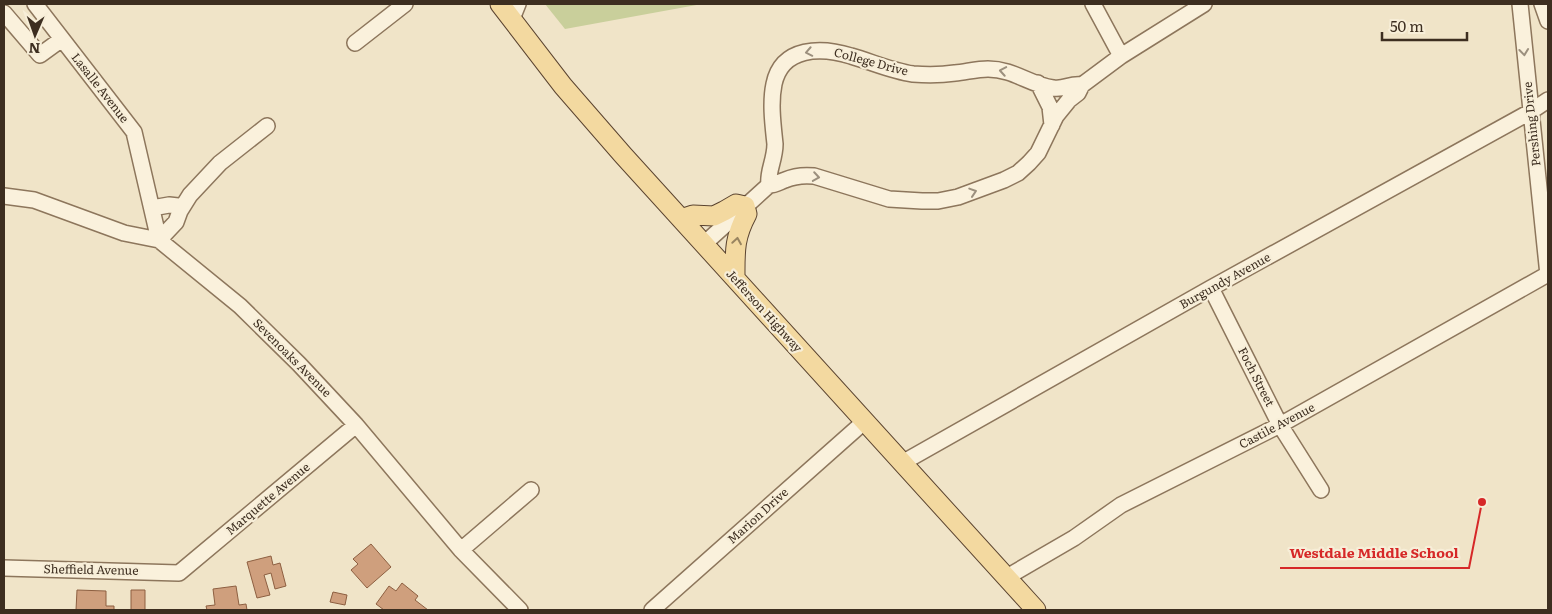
<svg xmlns="http://www.w3.org/2000/svg" width="1552" height="614" font-family="Literata,serif">
<style>
.green{fill:#c9cf9b}
.building{fill:#cf9f7d;stroke:#8d5f41}
.lines{fill:none;stroke-linecap:round;stroke-linejoin:round}
.minor-casing{stroke:#8d765c;stroke-width:18}
.major-casing{stroke:#5b4430;stroke-width:21}
.minor{stroke:#faf1dc;stroke-width:15}
.major{stroke:#f3d9a0;stroke-width:19}
.oneway{stroke:#9c907e}
.oneway2{stroke:#988460}
.labels{text-anchor:middle;stroke-width:4.5;stroke-linejoin:round;paint-order:stroke}
.street-label{font-size:12px;fill:#3d2e20;stroke:#f7eed8}
.leader{fill:none;stroke:#d62828;stroke-width:2}
.callout-dot{fill:#d62828;stroke:#f7eed8;stroke-width:2}
.callout-label{font-size:14px;text-anchor:middle;font-weight:bold;fill:#d62828;stroke:#f7eed8;stroke-width:4.5;stroke-linejoin:round;paint-order:stroke}
</style>
<rect width="100%" height="100%" fill="#f0e4c8"/>
<!-- green -->
<path class="green" d="M545,4h157l-137,25z"/>
<!-- building -->
<path class="building" d="M371,544l20,23 -24,21 -16,-18 7,-6 -5,-5z
M271,556l2,9 7,-2 6,23 -11,3 -4,-16 -7,2 6,20 -13,3 -10,-36z
M402,583l16,13 -3,4 13,10h-44l-8,-6 13,-18 7,5z
M236,586l3,19 7,-1 1,6h-40l-1,-4 9,-1 -2,-16z
M77,590l29,1v15h8v4h-38z
M131,590h14v20h-14z
M333,592l14,3 -2,10 -15,-3z"/>
<g class="lines">
<defs>
<path id="minor" d="M35,4l99,128 25,108
M1093,4l28,52
M1520,4l28,271
M1542,4l6,17
M4,13l36,42 22,-16
M512,19l6,-15
M355,43l50,-39
M1038,83l12,24 2,18
M769,185c-2,-13 6,-25 6,-41 -2,-19 -5,-41 -1,-60 8,-38 48,-37 77,-28 21,6 41,15 62,18 14,1 28,1 42,-1 11,-1 22,-4 33,-4 26,0 42,16 65,19 12,2 17,-5 29,-3
M4,196l30,4 90,33 35,7 81,66 59,58 57,61 105,125 59,60
M152,208l17,-3 9,1 2,5
M159,240l17,-18 4,-11 10,-16 30,-32 47,-37
M704,244l65,-59c7,0 10,-3 16,-5 9,-4 19,-5 29,-4l75,23 33,2h16l20,-4 46,-17 14,-7 11,-10 9,-10 18,-37 13,-16 9,-7 4,-8 39,-29 83,-52
M1211,288l69,137 41,65
M902,463l309,-175 319,-176 18,-12
M461,550l70,-60
M4,568l175,5 177,-148
M1007,577l67,-39 47,-33 159,-80 268,-151
M652,610l213,-189"/>
<path id="major" d="M500,4l63,82 60,69 413,455
M681,219l12,-4 21,1 10,-5 12,-7 9,2 2,8c-13,24 -12,38 -12,64"/>
</defs>
<!-- minor casing -->
<use href="#minor" class="minor-casing"/>
<!-- major casing -->
<use href="#major" class="major-casing"/>
<!-- minor -->
<use href="#minor" class="minor"/>
<!-- major -->
<use href="#major" class="major"/>
</g>
<!-- one-way arrows -->
<defs><path id="oneway-chevron" d="M-2-3.5L2.5 0L-2 3.5" fill="none" stroke-width="1.6" stroke-linecap="round" stroke-linejoin="round" transform="scale(1.25)"/></defs>
<g class="oneway">
<use href="#oneway-chevron" transform="translate(809 52) rotate(169)"/>
<use href="#oneway-chevron" transform="translate(1524 52) rotate(84)"/>
<use href="#oneway-chevron" transform="translate(1003 71) rotate(-170)"/>
<use href="#oneway-chevron" transform="translate(816 177) rotate(9)"/>
<use href="#oneway-chevron" transform="translate(973 192) rotate(-18)"/>
</g>
<use class="oneway2" href="#oneway-chevron" transform="translate(737 241) rotate(-81)"/>
<g class="labels">
<!-- street labels -->
<g class="street-label">
<text transform="translate(871 62) rotate(15)" y="4">College Drive</text>
<text transform="translate(100 88) rotate(52)" y="4">Lasalle Avenue</text>
<text transform="translate(1532 124) rotate(-96)" y="4">Pershing Drive</text>
<text transform="translate(1225 281) rotate(-29)" y="4">Burgundy Avenue</text>
<text transform="translate(764 311) rotate(48)" y="4">Jefferson Highway</text>
<text transform="translate(292 358) rotate(45)" y="4">Sevenoaks Avenue</text>
<text transform="translate(1256 377) rotate(63)" y="4">Foch Street</text>
<text transform="translate(1277 426) rotate(-28)" y="4">Castile Avenue</text>
<text transform="translate(268 499) rotate(-40)" y="4">Marquette Avenue</text>
<text transform="translate(758 516) rotate(-42)" y="4">Marion Drive</text>
<text transform="translate(91 570) rotate(1)" y="4">Sheffield Avenue</text>
</g>
</g>
<!-- callouts -->
<path class="leader" d="M1482 502L1469 568H1280"/>
<circle class="callout-dot" cx="1482" cy="502" r="5"/>
<g class="callout-label">
<text x="1374" y="558">Westdale Middle School</text>
</g>
<!-- border -->
<rect width="1552" height="614" fill="none" stroke="#3d2e20" stroke-width="10"/>
<!-- north arrow -->
<g transform="translate(35 35) rotate(182)" stroke="#f7eed8" stroke-width="4" paint-order="stroke">
<path d="M0-4L9 19L0 12L-9 19Z" fill="#3d2e20"/>
<text y="-8" font-size="14" font-weight="bold" text-anchor="middle" fill="#3d2e20">N</text>
</g>
<!-- scale -->
<path d="M1382 32v8h85v-8" fill="none" stroke="#3d2e20" stroke-width="2.5"/>
<text x="1390" y="32" font-size="15" fill="#3d2e20" stroke="#f7eed8" stroke-width="4" paint-order="stroke">50 m</text>
</svg>
